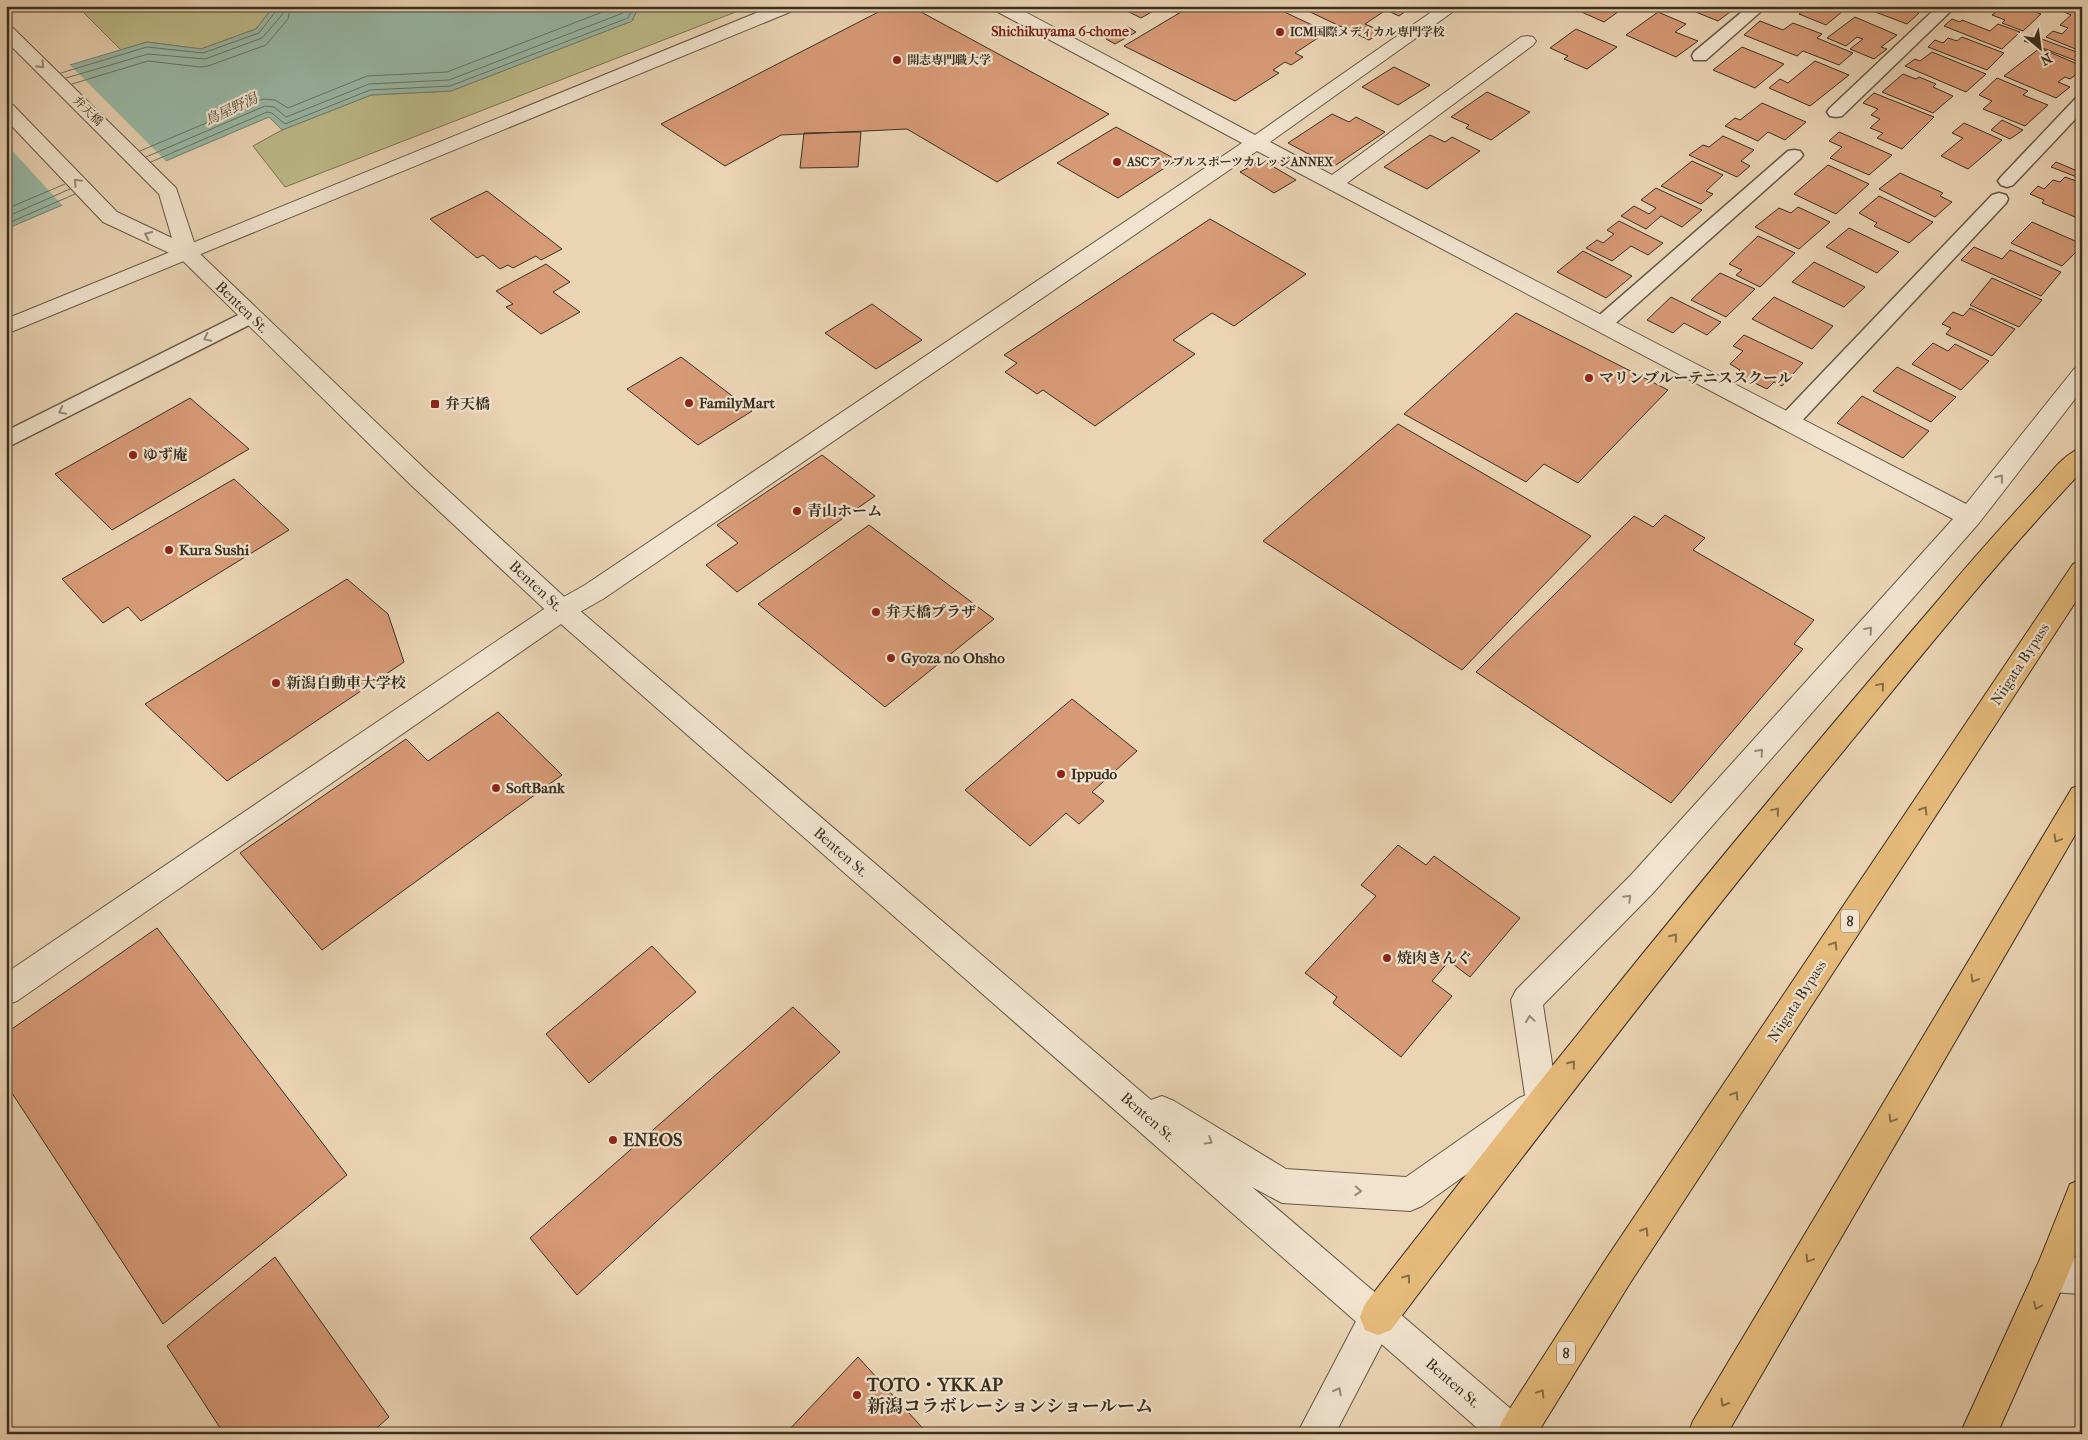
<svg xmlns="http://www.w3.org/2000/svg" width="2088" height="1440" font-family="'IM FELL French Canon','Noto Serif JP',serif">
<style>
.green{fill:#bdbb89;stroke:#7c7554}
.water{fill:#99b9a7;stroke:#738271}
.pier{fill:#ead4b4}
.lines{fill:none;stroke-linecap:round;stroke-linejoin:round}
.shore{stroke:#6a7464;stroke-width:1}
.building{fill:#d79a76;stroke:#3a2f20}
.service-casing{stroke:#665845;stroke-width:3}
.minor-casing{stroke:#665845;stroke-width:2}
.tertiary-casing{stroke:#665845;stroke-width:2}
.trunk-casing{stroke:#3a2f20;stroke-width:2}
.service{fill:#f1e3ce;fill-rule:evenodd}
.minor{fill:#f1e3ce;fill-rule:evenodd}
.tertiary{fill:#f1e3ce;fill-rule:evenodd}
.trunk{fill:#e5ba7a;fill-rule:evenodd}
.oneway{stroke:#968977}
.oneway2{stroke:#876e48}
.poi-dot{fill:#8f2418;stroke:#f1e3ce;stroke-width:2}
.labels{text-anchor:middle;stroke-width:4.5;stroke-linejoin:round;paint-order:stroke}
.far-poi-label{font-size:12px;font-weight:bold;fill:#3a2f20;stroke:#f1e3ce;text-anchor:start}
.far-street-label{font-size:12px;fill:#3a2f20;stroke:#f1e3ce}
.far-neighbourhood-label{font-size:14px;font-weight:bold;fill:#7a1f14;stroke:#f1e3ce}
.far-water-label{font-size:14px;font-style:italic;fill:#4d4b3b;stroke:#f1e3ce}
.shield{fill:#f1e3ce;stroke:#716554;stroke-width:1}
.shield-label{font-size:14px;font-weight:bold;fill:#3a2f20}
.street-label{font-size:15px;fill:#3a2f20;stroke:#f1e3ce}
.poi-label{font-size:15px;font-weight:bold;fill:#3a2f20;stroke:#f1e3ce;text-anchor:start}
.near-poi-label{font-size:18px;font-weight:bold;fill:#3a2f20;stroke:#f1e3ce;text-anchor:start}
</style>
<rect width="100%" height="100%" fill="#ead4b4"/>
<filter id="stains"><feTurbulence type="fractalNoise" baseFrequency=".004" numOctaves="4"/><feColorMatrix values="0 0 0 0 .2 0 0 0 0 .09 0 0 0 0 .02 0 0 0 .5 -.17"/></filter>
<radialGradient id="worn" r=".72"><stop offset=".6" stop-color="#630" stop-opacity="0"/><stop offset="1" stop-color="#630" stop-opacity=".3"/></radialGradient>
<!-- green -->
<path class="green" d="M77,6h197l-18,23 -55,20 -54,-7 -26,8z
M639,6h112l-466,181 -32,-41 29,-16 89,-35 80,-4 181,-70z"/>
<!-- water -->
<path class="water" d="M274,6h365l-7,15 -181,70 -80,4 -89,35 -13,-13 -263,112v-145l141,-42 54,7 55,-20z"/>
<!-- pier -->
<path class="pier" d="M68,63l100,100 -104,44 -58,-63v-62z"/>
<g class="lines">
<!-- shore -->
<path class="shore" d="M61,73l86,-26 56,6 56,-20 17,-22 1,-5
M66,78l82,-24 57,5 57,-21 20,-23 2,-9
M72,84l76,-23 52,6 8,-1 58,-21 22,-26 3,-13
M140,151l123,-52 12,1 13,8 79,-32 80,-4 171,-66
M146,157l119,-51 9,1 12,10 83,-33 80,-4 174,-67 4,-7
M151,162l116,-50 5,1 13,11 85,-34 80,-4 178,-68 6,-12
M6,209l59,-25
M6,217l64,-28
M6,224l69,-30"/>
</g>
<!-- building -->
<path class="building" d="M890,6h20l199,108 -112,68 -90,-53 -126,6 -56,31 -64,-42z
M1117,6h45l-21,12z
M1191,6h92l-5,3 49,23 -32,21 8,4 -12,8 -6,-3 -12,8 6,3 -44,28 -111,-55z
M1312,6h94l4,2 -11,8 -13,-6 -21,14 18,8 -14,8 -63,-30z
M1568,6h58l-22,16z
M1681,6h57l-20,15z
M1804,6h45l-23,19 -27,-11 8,-6z
M1863,6h37l19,7 -12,11 -45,-17z
M1985,6h35l21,8 -18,17 -21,-8 3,-3 -13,-5 5,-4z
M2067,6h15v41l-4,3 -32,-13 7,-6 9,3 6,-6 -8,-3 11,-10 -9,-4z
M1658,12l28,12 -11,8 23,9 -22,16 -50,-22z
M1855,17l42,18 -16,12 6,2 -13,10 -24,-10 13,-10 -6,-2 -11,9 -19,-8z
M1952,19l8,3 2,-2 28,11 8,-7 22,8 -18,17 -58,-23z
M1760,21l23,9 10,-7 29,11 -5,4 36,15 -14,12 -36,-14 -6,5 -53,-21z
M1128,27l8,5 -21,12 -9,-5z
M1576,29l41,18 -30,22 -23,-10 4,-3 -18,-8z
M2031,35l51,19v9l-58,-22z
M1962,37l42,16 -17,17 -59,-23 7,-7 8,3 5,-5 9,3z
M1742,47l42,17 -29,24 -42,-18z
M2040,48l42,18v4l-12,9 -5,-2 -7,5 12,5 -14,11 -52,-22z
M1932,52l54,22 -20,18 -61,-26 10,-7 5,2z
M1815,61l34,14 -39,31 -41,-18 11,-9 8,4z
M1394,67l36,18 -32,20 -36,-18z
M1903,74l13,5 3,-2 17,7 -3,3 20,9 -20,17 -51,-21z
M1997,78l31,13 -5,4 25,10 -23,21 -42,-17 9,-8 -13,-6z
M1487,92l43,20 -39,28 -25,-12 3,-3 -18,-8z
M1874,93l60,24 -32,32 -25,-11 6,-5 -13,-5 10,-9 -9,-4 7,-6 -15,-6z
M1762,103l44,19 -21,18 -17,-8 -10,9 -33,-15 10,-8 5,2z
M1332,114l17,8 7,-5 29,15 -52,35 -45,-24z
M2002,120l21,10 -13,9 -19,-9z
M1964,123l38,17 -34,29 -27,-13 22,-18 -11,-5z
M1116,127l61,33 -59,38 -61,-35z
M861,132l-3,35 -58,1 4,-35z
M1839,132l53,23 -23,20 -39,-17 12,-11 -13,-6z
M1430,135l15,7 7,-5 28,14 -53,38 -43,-22z
M1723,136l31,14 -13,11 9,5 -13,11 -48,-22 14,-10 6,2z
M1262,160l34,20 -22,13 -34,-21z
M1692,161l31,14 -17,16 7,3 -12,10 -40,-18z
M2056,162l26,11v6l-31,-12z
M1828,165l41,19 -33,30 -42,-20z
M1900,173l43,20 -3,3 12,6 -17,15 -56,-28z
M2065,177l17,6v37l-40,-17 2,-3 -14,-6 8,-8 6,3 9,-9 7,2z
M1656,188l46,22 -20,17 -21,-11 -15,13 -25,-13 13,-10 15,8 7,-6 -15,-8z
M487,191l75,58 -21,11 -5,-4 -23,12 -5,-3 -8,4 -17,-14 -6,3 -47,-39z
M1879,196l54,26 -24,21 -35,-17 3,-3 -18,-10z
M1798,207l32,15 -31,27 -44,-22 24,-19 12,5z
M1210,219l96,55 -72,52 -22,-13 -39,27 22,14 -100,72 -52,-36 -6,4 -32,-22 12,-9 -13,-8z
M1619,221l44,22 -15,12 -17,-9 -19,15 -26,-13 11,-8 6,3 11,-9 -7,-4z
M2032,222l50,22v2l-20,20 -51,-23z
M1849,228l50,24 -22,21 -51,-26z
M1758,236l37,17 -35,34 -24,-12 6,-5 -13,-6z
M1974,247l28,12 8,-9 51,22 -20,24 -80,-36z
M1583,251l49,25 -26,22 -49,-26z
M1814,262l51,25 -21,20 -52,-25z
M546,264l24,18 -17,10 27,20 -39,22 -35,-27 7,-3 -17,-13z
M1720,273l35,16 -29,28 -35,-17z
M1992,278l50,22 -23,27 -49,-22z
M1671,297l50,25 -14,13 -23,-12 -11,10 -26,-13z
M1774,297l59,29 -21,23 -60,-30z
M872,304l50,36 -46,29 -51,-36z
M1970,308l45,21 -23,27 -46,-22 5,-6 -9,-4 11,-12 10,4z
M1516,313l152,77 -90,93 -34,-19 -18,18 -122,-68z
M1744,335l59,28 -21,23 -8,-4 -7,7 -31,-15 4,-4 -10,-6 13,-13 -10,-5z
M1933,343l15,8 7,-7 34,17 -28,29 -49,-26z
M681,357l71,54 -54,34 -71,-56z
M1897,367l59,30 -25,25 -58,-31z
M1862,396l67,35 -26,27 -66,-35z
M190,398l59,51 -137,81 -57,-56z
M1398,424l193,112 -129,134 -199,-129z
M822,455l53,41 -138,96 -31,-27 32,-22 -21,-18z
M234,479l55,51 -148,91 -13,-14 -25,16 -41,-44z
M1665,515l40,23 -12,12 121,70 -20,24 9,5 -132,154 -195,-131 158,-156 19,11z
M869,525l125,94 -109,88 -127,-103z
M347,579l41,35 16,48 -177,119 -82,-77z
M1072,699l65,52 -45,41 12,9 -25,23 -13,-11 -36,33 -65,-56z
M498,712l64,63 -240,175 -82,-97 166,-114 22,22z
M1398,845l28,20 8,-9 86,62 -50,59 -21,-16 -17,20 20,15 -51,61 -68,-54 4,-6 -32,-24 71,-77 -15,-11z
M157,928l190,247 -184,149 -157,-240v-51z
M652,946l44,46 -107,91 -43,-49z
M793,1007l47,45 -263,243 -47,-57z
M275,1257l114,160 -19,17h-146l-57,-88z
M858,1357l70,77h-143z"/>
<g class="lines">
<defs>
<path id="service" d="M1749,6h18l-61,54h-12l-2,-4 2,-4z
M1938,6h18l-114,110 -6,1 -6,-1 -3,-4 3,-4z
M2082,97v15l-69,73 -6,2 -6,-2 -3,-4 3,-4 75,-79z
M1794,150l6,1 3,4 -3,4 -191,170 -7,2 -7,-2 -3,-5 3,-5 193,-168z
M1999,193l7,2 2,4 -2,4 -210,224 -8,2 -8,-2 -3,-5 3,-5 212,-222z
M250,309l7,2 3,5 -3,5 -251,127v-17z"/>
<path id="minor" d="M773,6h25l-3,4 -789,324v-15z
M991,6h23l241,129 185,-129h21l-191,136 62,33 189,-138 6,-1 6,1 3,4 -3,4 -186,138 619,321 108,-135 8,-3v24l-103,133 -326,370 -110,112 15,97 -4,11 -12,5 -12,-5 -4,-11 -15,-102 5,-10 115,-115 322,-356 -696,-368 -654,448 -32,18 -554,384 -11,4v-32l547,-370 32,-18 657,-442 -248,-133z
M2051,1256l31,2v36l-31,-2 -12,-6 -6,-12 6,-12z
M1378,1299l13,5 5,13 -61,117h-38l68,-130z"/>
<path id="tertiary" d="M6,26l6,1 164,161 21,63 232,222 142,130 580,497 11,-4 12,5 112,68 120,8 113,-79 12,-5 12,5 4,11 -4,11 -121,86 -12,5 -128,-8 -30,-16 273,234 5,13h-46l-931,-817 -142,-132 -231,-227 -77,-36 -97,-102v-17l7,2 104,107 55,26 -13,-44 -153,-153z"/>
<path id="trunk" d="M2082,448v23c-84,89 -160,184 -237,278 -156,190 -306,385 -454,581l-13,5 -13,-5 -5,-13 5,-13c186,-240 377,-476 575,-706 31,-37 64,-74 97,-110 12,-13 27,-35 45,-40z
M2082,561v31l-452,691 -93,151h-40l5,-13 104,-162 467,-695z
M2082,785v38l-355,611h-39l5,-13 379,-633z
M2082,1179v61l-19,46 -66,148h-37l78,-170 32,-80z"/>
</defs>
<!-- service casing -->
<use href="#service" class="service-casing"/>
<!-- minor casing -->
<use href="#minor" class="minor-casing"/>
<!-- tertiary casing -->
<use href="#tertiary" class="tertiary-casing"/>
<!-- trunk casing -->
<use href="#trunk" class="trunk-casing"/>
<!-- service -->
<use href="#service" class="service"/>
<!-- minor -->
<use href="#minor" class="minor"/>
<!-- tertiary -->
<use href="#tertiary" class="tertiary"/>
<!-- trunk -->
<use href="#trunk" class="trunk"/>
</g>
<!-- one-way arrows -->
<defs><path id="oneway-chevron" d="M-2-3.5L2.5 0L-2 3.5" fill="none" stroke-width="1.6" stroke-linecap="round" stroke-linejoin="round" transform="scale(1.25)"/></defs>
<g class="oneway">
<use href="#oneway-chevron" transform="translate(41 65) rotate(45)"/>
<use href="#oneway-chevron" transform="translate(77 182) rotate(-134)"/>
<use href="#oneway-chevron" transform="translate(148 235) rotate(-155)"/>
<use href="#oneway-chevron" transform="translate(207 338) rotate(154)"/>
<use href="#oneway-chevron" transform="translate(62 411) rotate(153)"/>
<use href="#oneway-chevron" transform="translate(2000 478) rotate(-52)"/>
<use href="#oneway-chevron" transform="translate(1869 630) rotate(-48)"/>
<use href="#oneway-chevron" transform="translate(1760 752) rotate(-48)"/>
<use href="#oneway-chevron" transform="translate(1628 898) rotate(-45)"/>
<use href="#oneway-chevron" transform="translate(1530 1019) rotate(-98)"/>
<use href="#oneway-chevron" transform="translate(1209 1141) rotate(32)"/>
<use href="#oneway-chevron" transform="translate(1358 1191) rotate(4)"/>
<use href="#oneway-chevron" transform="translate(1338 1391) rotate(-62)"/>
</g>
<g class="oneway2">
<use href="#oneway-chevron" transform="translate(1881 686) rotate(-50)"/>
<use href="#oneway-chevron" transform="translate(1924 810) rotate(-57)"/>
<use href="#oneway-chevron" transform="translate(1776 811) rotate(-50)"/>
<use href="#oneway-chevron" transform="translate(2057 839) rotate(121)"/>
<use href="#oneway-chevron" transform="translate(1674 937) rotate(-51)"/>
<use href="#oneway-chevron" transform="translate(1834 945) rotate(-57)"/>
<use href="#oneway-chevron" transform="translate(1974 979) rotate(121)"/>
<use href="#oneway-chevron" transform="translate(1572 1064) rotate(-51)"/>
<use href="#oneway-chevron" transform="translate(1735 1095) rotate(-57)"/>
<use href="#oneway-chevron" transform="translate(1892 1119) rotate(121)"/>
<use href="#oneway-chevron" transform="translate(1645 1231) rotate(-57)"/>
<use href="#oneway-chevron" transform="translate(1809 1259) rotate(121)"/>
<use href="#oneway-chevron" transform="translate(1407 1278) rotate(-53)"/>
<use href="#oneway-chevron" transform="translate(2037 1306) rotate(115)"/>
<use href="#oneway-chevron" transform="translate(1541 1393) rotate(-57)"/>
<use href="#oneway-chevron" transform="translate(1724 1403) rotate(120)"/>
</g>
<!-- markers -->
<g class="poi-dot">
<circle cx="1280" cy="32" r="5"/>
<circle cx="897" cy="60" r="5"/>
<circle cx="1117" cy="162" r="5"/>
<circle cx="1589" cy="378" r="5"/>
<circle cx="689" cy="403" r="5"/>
<rect x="430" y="399" width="10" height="10" rx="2.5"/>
<circle cx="133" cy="455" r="5"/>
<circle cx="797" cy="511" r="5"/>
<circle cx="169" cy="550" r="5"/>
<circle cx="876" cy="612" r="5"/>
<circle cx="891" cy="658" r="5"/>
<circle cx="276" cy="683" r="5"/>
<circle cx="1061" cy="774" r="5"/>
<circle cx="496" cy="788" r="5"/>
<circle cx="1387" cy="958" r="5"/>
<circle cx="613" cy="1140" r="5"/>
<circle cx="857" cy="1395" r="5"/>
</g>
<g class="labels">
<!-- far-poi labels -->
<g class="far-poi-label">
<text x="1290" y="36">ICM国際メディカル専門学校</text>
<text x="907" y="64">開志専門職大学</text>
<text x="1127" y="166">ASCアップルスポーツカレッジANNEX</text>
</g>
<!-- far-street labels -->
<g class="far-street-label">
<text transform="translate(88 111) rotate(45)" y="4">弁天橋</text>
</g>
<!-- far-neighbourhood labels -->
<g class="far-neighbourhood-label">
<text x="1060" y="36">Shichikuyama 6-chome</text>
</g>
<!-- far-water labels -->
<g class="far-water-label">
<text transform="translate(231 109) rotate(-25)" y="5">鳥屋野潟</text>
</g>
<!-- shield labels -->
<g class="shield">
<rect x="1841" y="909.5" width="18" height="23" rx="4"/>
<rect x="1557" y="1341.5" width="18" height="23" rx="4"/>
</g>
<g class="shield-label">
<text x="1850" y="926">8</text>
<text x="1566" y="1358">8</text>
</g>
<!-- street labels -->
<g class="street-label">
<text transform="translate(242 307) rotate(44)" y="5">Benten St.</text>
<text transform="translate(536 586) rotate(43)" y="5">Benten St.</text>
<text transform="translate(2020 664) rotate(-57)" y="5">Niigata Bypass</text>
<text transform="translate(841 852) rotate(41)" y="5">Benten St.</text>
<text transform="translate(1797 1001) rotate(-57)" y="5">Niigata Bypass</text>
<text transform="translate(1148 1117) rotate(41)" y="5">Benten St.</text>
<text transform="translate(1453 1383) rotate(41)" y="5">Benten St.</text>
</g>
<!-- poi labels -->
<g class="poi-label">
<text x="1599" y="383">マリンブルーテニススクール</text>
<text x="699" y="408">FamilyMart</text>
<text x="445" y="409">弁天橋</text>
<text x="143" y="460">ゆず庵</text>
<text x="807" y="516">青山ホーム</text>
<text x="179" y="555">Kura Sushi</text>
<text x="886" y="617">弁天橋プラザ</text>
<text x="901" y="663">Gyoza no Ohsho</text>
<text x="286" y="688">新潟自動車大学校</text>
<text x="1071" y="779">Ippudo</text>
<text x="506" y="793">SoftBank</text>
<text x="1397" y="963">焼肉きんぐ</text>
</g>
<!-- near-poi labels -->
<g class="near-poi-label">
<text x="623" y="1146">ENEOS</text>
<text x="867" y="1391">TOTO・YKK AP<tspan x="867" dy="21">新潟コラボレーションショールーム</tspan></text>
</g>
</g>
<!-- margin -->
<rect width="2088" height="1440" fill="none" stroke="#ead4b4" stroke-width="25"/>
<rect x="8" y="8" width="2073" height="1425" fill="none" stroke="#3a2f20" stroke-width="2.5"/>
<rect x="12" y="12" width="2063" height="1415" fill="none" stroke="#3a2f20"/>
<!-- north arrow -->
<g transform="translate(2040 48) rotate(151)" stroke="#f1e3ce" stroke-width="4" paint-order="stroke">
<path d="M0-4L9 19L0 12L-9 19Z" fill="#3a2f20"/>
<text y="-8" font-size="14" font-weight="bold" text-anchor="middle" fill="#3a2f20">N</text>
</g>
<rect width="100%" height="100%" filter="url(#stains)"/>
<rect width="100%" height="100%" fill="url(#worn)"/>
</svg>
